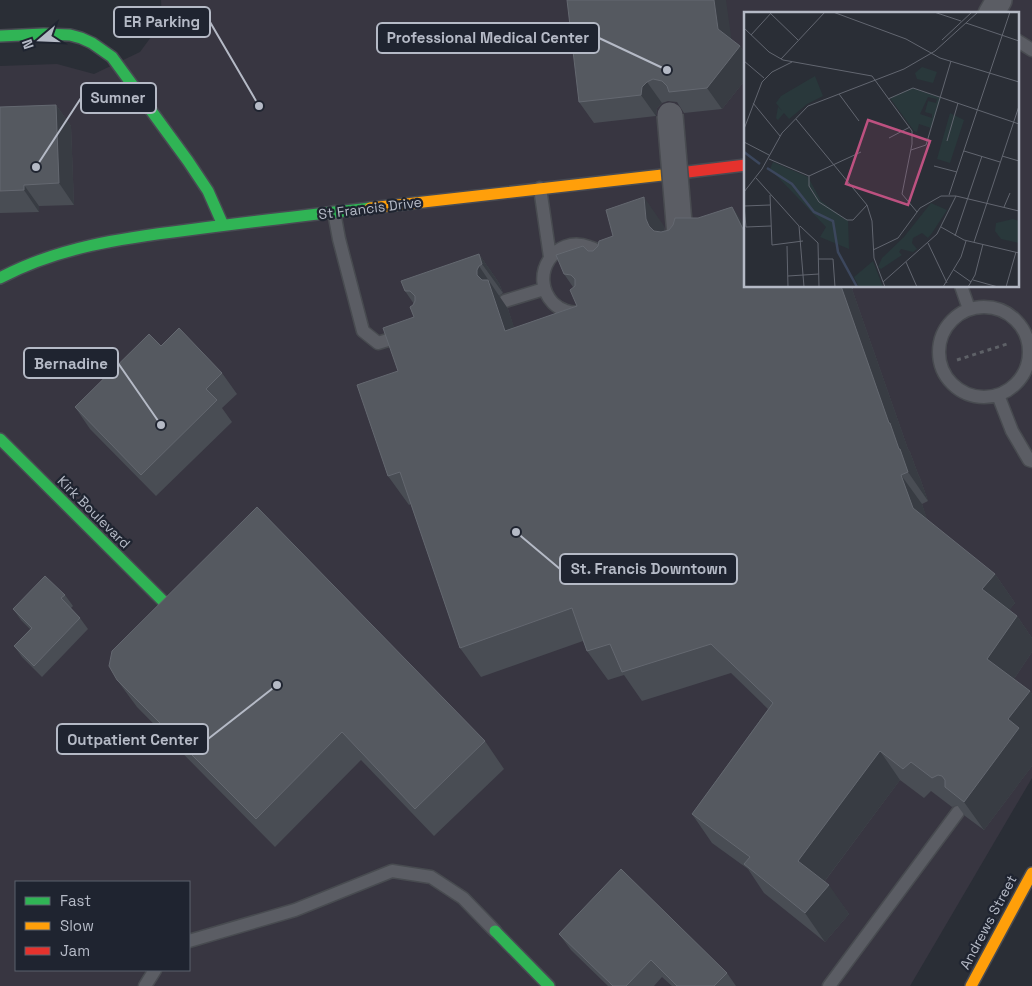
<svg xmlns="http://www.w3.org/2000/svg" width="1032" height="986" font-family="'Space Grotesk',sans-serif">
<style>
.medical{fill:#383641;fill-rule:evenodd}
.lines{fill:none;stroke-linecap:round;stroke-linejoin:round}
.lane-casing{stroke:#484b50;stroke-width:15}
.street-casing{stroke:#484b50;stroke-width:28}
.fast-casing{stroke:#484b53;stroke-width:14}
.slow-casing{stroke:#484b53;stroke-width:14}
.jam-casing{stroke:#484b53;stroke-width:14}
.path{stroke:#5e6167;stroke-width:3;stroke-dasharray:4 4;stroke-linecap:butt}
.lane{stroke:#5b5d64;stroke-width:12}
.street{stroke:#5b5d64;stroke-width:25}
.fast{stroke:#30b455;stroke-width:11}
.slow{stroke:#ff9f0a;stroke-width:11}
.jam{stroke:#e5322d;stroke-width:11}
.street-bridge-casing{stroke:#484b50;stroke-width:28;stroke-linecap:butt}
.street-bridge{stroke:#5b5d64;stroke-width:25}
.wall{fill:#494d54}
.shaded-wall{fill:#383c43}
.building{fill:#555960;stroke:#646870}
.labels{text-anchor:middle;stroke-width:4.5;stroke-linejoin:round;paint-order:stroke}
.street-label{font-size:14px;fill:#b5bac6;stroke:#1f2430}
.inset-river{fill:none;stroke:#3c475d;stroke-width:2.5}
.inset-road{fill:none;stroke:#626670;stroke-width:1}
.view{fill:#bd5180;fill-opacity:0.15;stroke:#bd5180;stroke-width:2.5}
.inset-edge{fill:none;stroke:#b5bac6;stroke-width:2.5}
.leader{fill:none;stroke:#b5bac6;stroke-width:2}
.callout-dot{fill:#b5bac6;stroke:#1f2430;stroke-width:2}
.callout{fill:#1f2430;stroke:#b5bac6;stroke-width:2}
.callout-label{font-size:15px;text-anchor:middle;font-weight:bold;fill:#b5bac6}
</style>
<rect width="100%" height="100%" fill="#2a2e36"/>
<!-- medical -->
<path class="medical" d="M161,0h871v778l-122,208h-910v-920l57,-2 37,10 46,-22 22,-30zM746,14h272v272h-272zM16,882h173v88h-173z"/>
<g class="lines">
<defs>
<path id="lane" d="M1018,41l14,9
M540,188l10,69
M334,212l5,27 24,92 15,12 23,-7
M961,286l8,23
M505,301l39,-12
M939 352a45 45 0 1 1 90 0a45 45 0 1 1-90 0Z
M581,312c-10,2 -21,-2 -28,-9 -25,-27 2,-69 36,-56 8,2 14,7 18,14
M998,395l14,36 17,29 3,1
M189,941l106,-31 97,-39 39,6 32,21 32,33
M145,986l10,-16
M829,986l129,-174"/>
<path id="street" d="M991,14l8,-14"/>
<path id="fast" d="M0,36l44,-2 26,1 11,3 11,5 20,14 76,104 20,30 15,34
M0,278c58,-31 123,-40 188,-48 60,-8 121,-15 182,-22
M0,439l167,166
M495,931l54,55"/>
<path id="slow" d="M370,208l301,-34
M971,986l61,-113"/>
<path id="jam" d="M671,174l75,-9"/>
</defs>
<!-- lane casing -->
<use href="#lane" class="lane-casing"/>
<!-- street casing -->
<use href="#street" class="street-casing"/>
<!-- fast casing -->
<use href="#fast" class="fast-casing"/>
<!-- slow casing -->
<use href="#slow" class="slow-casing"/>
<!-- jam casing -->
<use href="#jam" class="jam-casing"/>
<!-- path -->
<path class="path" d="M957,360l50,-16"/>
<!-- lane -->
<use href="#lane" class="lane"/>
<!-- street -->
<use href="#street" class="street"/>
<!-- fast -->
<use href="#fast" class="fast"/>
<!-- slow -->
<use href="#slow" class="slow"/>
<!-- jam -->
<use href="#jam" class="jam"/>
<defs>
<path id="street-bridge" d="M670,115l11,132"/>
</defs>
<!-- street-bridge casing -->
<use href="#street-bridge" class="street-bridge-casing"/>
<!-- street-bridge -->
<use href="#street-bridge" class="street-bridge"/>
</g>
<!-- wall -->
<path class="wall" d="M731,40l9,6 6,9v24l-24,30 -38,4 -7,-11 -9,-1 -6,2 -5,5 -1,8 -62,7 -15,-21z
M56,105l15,21 3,79 -35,1v6l-39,1v-106z
M664,226l1,5 81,55h107v3h-1l56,160 2,3 8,22 2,4 8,23 -6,3 5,16 68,54 20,29 -6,7 8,6 15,22v14l-18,27 16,12 2,3v50l-1,1 1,2v19l-48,64 -19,-14 -8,-11 -5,2 -21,-16 -7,7 -24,-18 -75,101 24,33 -24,28 -61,-49 -16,-24 -36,-26 -20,-29 76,-105 -37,-36 -89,28 -18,-26 -16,5 -21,-29 -4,-10 -102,36 -21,-29 -49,-144 -2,1 -21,-29 10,-105 16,-54v-13l-9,-13 74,-37 20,29 4,10 -4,3 9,13 6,19 63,-22 -4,-19 -9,-13 24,-23h5z
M161,346l61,27 15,21 -15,14 10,14 -76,74 -66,-67 -15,-22z
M65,595l8,11 -2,2 9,10 8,11 -46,48 -20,-20 -8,-11 16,-17 -9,-9 -8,-11z
M117,680l368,61 19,28 -70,67 -73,-76 -86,87 -138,-140z
M559,934l168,39 9,13h-64l-10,-9 -8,9h-46l-37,-36z"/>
<!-- shaded-wall -->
<path class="shaded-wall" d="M714,0h12l7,50 -15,-21z
M740,46l6,9v24l-24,30 -15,-21z
M647,82l15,21 -5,5 -1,8 -15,-21 1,-8z
M56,105l15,21 3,79 -15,-22z
M24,185l15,21v6l-15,-22z
M644,197l20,29 3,22 -18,-22 -3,-7z
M732,207l14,19v10z
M479,254l20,29 4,10 -21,-29z
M479,266l29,43 17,51 -20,-29 -28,-56v-5z
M841,286h9l2,3 56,160 2,3 8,22 2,4 8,23 -20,-29 -9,-23 -10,-26z
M901,475l21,29 11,33 -20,-29z
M995,574l20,29 -13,15 -20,-29z
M1017,616l15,22v14l-24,36 -21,-29z
M1030,691l2,3v50l-1,1 1,2v19l-48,64 -20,-28 44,-83z
M880,751l20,29 -82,110 -20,-29z
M829,885l20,29 -24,28 -20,-29z"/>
<!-- building -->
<path class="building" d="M567,0h147l4,29 22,17 -33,42 -38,4 -2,-6 -5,-5 -9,-2 -6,3 -5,5 -1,8 -62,7z
M56,105l3,78 -35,2v5l-24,1v-84z
M644,197l2,22 3,7 5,5 7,1 8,-2 4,-5 2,-7h23l34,-11 14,28v51h95l48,137h1l9,26h1l8,23 -7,3 12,33 82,66 -13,15 35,27 -30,43 43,32 -22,28 11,9 -55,74 -19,-15v-7l-3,-4 -4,-1 -6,3 -21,-16 -8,7 -23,-18 -82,110 31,24 -24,28 -61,-49 6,-7 -58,-43 81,-111 -62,-59 -89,28 -12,-28 -23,7 -15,-43 -112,40 -60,-176 -12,4 -31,-91 41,-14 -15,-43 31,-11 -4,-10 3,-2 2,-4v-5l-5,-5h-5l-4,-10 78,-27 3,10 -3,2 -2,4v5l5,5h6l17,51 72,-25 -7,-16 5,-4v-7l-4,-4 -7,-1 -8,-19 27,-9 5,5h5l5,-5 1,-5 14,-5 -7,-26z
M179,328l43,45 -16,16 11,11 -76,75 -66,-68 74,-73 12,12z
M257,507l228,234 -70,68 -73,-77 -86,87 -139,-139 -8,-14 3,-15z
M45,576l20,19 -4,3 19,20 -46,48 -20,-20 18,-18 -19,-19z
M621,869l106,104 -13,13h-37l-26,-26 -25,26h-13l-54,-52z"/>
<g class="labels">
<!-- street labels -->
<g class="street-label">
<text transform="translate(370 208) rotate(-7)" y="5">St Francis Drive</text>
<text transform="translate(94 512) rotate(45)" y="5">Kirk Boulevard</text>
<text transform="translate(988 922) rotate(-62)" y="5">Andrews Street</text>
</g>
</g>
<!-- overview -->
<g transform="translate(744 12)">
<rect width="275" height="275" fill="#2a2e36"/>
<path d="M178,55l15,5 -4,11 -16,-4 -2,-6zM71,64l8,20 -16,8 -18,15 -5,-6 -6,7 -2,-2 2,-11 4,4 -6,-8 5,-7zM168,76l29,10 -10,30 -12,-4 -2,8 -3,-1 -24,-33zM184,85l9,2 -1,4 -8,-2 -3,11 7,2v4l-12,-4zM206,101l14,7 -14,43 -13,-4zM29,150l35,15 13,24 27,20 1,28 -29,-12 6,-10 -56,-58zM187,191l16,7 -15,23 -4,5 -6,-5 -9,5 -1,5 5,6 -4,3 -12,-3 -2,3 3,3 -21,14 -3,-2 4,-9 22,-21zM269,207l6,2v22l-18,-4 -6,-8 1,-8zM129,249l10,26h-24l-5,-10z" fill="#29383b" fill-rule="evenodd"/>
<path class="inset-river" d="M0,140l16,12M23,156l25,16 22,28 19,9 5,31 19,35"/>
<path class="inset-road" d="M25,0l29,28M89,0l73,27 34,19 79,24M190,0l27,9M222,11l53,18M0,16l25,24 14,8 89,16 40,55v13l-10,50 15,18M7,23l21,-23M198,28l30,-28M37,47l44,-47M0,49l20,17M95,82l20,27M144,87l25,-11 106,36M9,91l27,33M52,107l71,86 5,16 2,37 11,29M0,117l18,-47 10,-10 20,-10M145,126l21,-11M203,129l11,-38M0,130l25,13M167,138l15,-5 25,-84M220,139l36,11M258,144l17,5M25,147l40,17M190,154l23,6M65,164v10l10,16 28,18h6l14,-15M65,164l52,-24M12,166l43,48 5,61M0,180l18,-23 20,-36 26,-27 96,-37 31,-18 43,-39M26,183l2,50 31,-4M205,183l61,-183M0,194l2,21 25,-1M0,194l26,-1M260,195l6,-14M56,214l18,17 1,44M197,215l23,13 55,13M211,224l27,-80M230,230l45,-136M184,231l19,40M43,234l1,41M129,238l25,-12 22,-30 21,-12h15l63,15M74,247h15l2,28M162,250l11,25M210,258l17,12M44,264l31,-2M229,268l25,7M139,270l54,-48 19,-38M199,275l18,-30 5,-16M224,275l7,-12 8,-31M262,275l10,-35"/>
<path class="view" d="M124,108l62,21 -22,64 -62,-21z"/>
<rect width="275" height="275" class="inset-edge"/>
</g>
<!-- callouts -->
<path class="leader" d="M259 106L210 22M667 70L599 38M36 167L81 98M161 425L118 363M516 532L560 569M277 685L208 739"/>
<g class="callout-dot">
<circle cx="259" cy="106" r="5"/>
<circle cx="667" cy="70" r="5"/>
<circle cx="36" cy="167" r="5"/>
<circle cx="161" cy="425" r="5"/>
<circle cx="516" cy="532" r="5"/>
<circle cx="277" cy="685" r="5"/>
</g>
<g class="callout">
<rect x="114" y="7" width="96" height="30" rx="5"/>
<rect x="377" y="23" width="222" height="30" rx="5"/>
<rect x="81" y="83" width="75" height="30" rx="5"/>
<rect x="24" y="348" width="94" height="30" rx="5"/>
<rect x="560" y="554" width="177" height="30" rx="5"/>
<rect x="57" y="724" width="151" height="30" rx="5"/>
</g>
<g class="callout-label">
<text x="162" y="27">ER Parking</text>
<text x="488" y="43">Professional Medical Center</text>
<text x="118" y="103">Sumner</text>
<text x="71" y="369">Bernadine</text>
<text x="649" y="574">St. Francis Downtown</text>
<text x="133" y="745">Outpatient Center</text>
</g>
<!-- legend -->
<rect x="15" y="881" width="175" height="90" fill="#1f2430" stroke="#5b606c"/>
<rect x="25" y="897" width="25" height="8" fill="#30b455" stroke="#5b606c"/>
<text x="60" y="906" font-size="15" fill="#b5bac6">Fast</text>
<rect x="25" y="922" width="25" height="8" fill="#ff9f0a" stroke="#5b606c"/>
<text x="60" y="931" font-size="15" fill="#b5bac6">Slow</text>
<rect x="25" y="947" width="25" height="8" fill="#e5322d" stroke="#5b606c"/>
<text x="60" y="956" font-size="15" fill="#b5bac6">Jam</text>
<!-- north arrow -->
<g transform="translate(40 40) rotate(251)" stroke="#1f2430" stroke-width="4" paint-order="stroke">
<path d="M0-4L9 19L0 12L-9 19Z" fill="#b5bac6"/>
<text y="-8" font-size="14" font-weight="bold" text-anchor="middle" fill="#b5bac6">N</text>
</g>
</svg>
